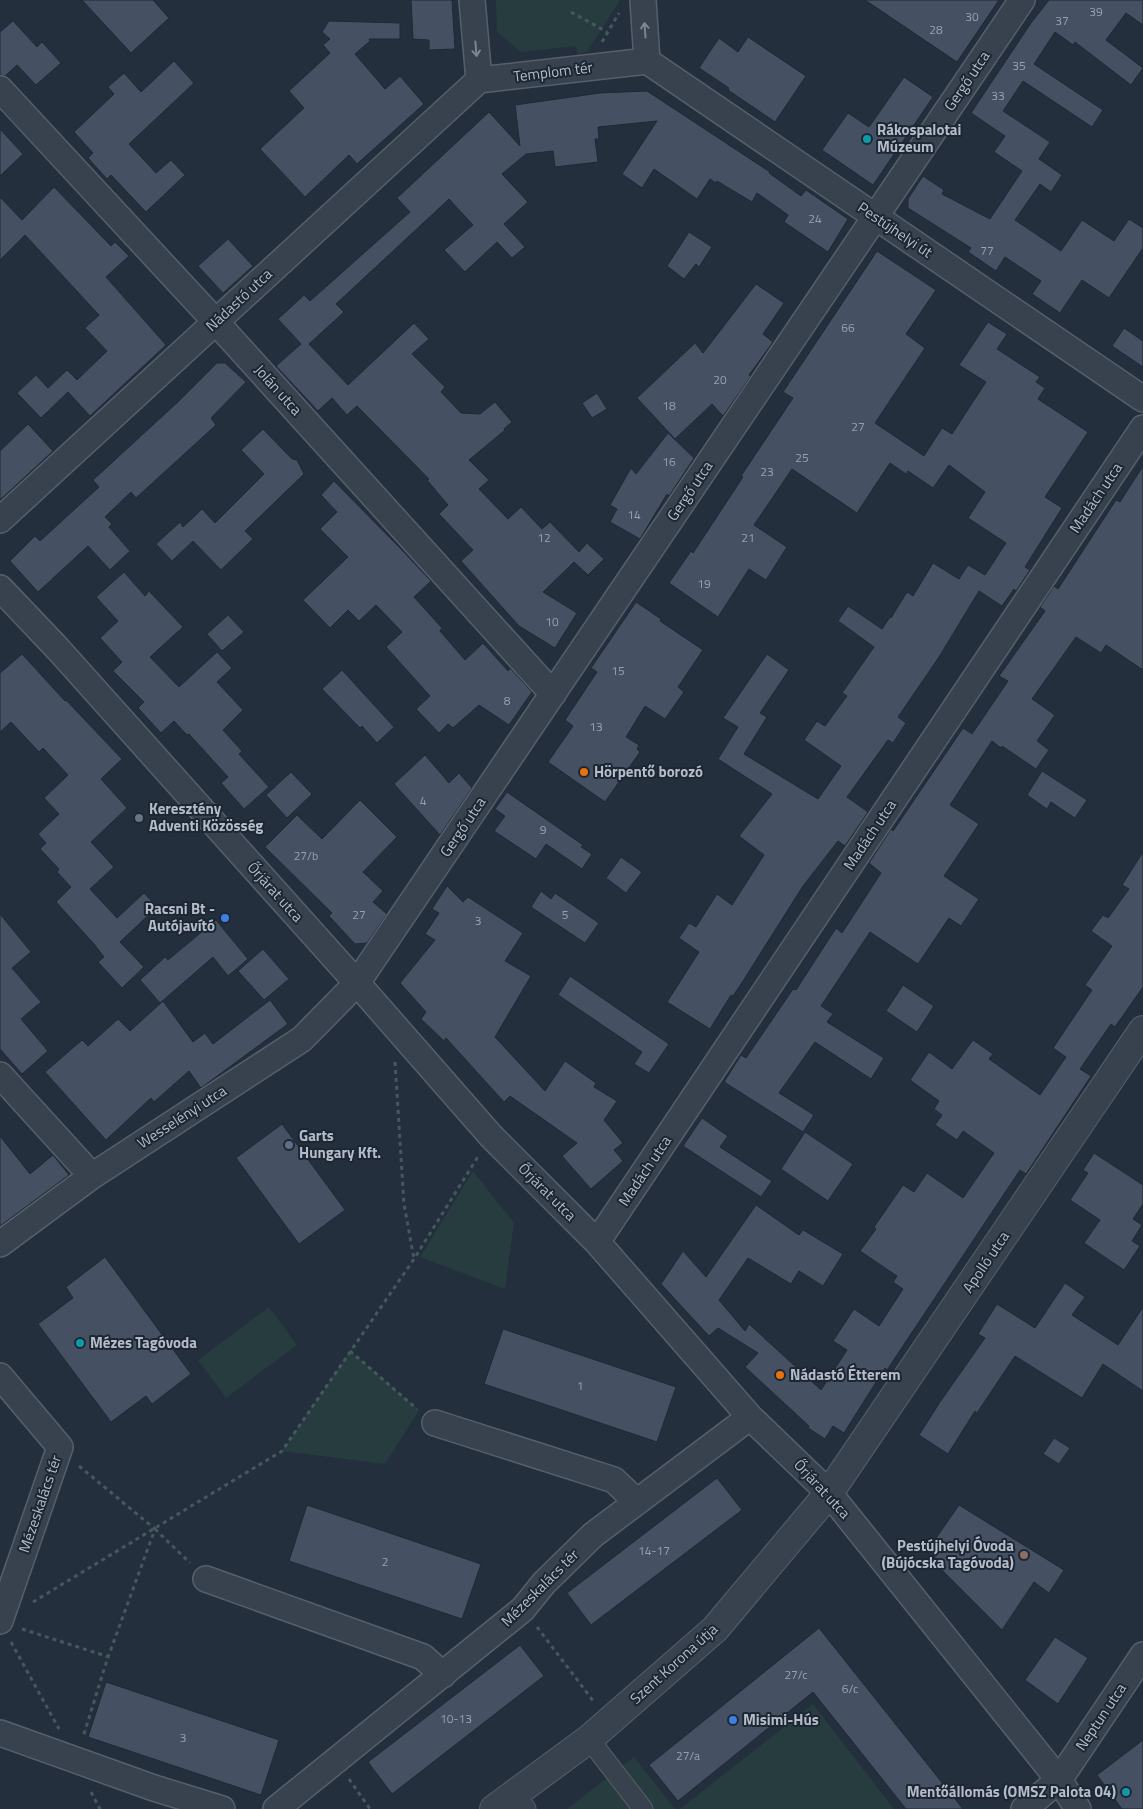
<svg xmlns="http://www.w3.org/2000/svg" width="1143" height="1809" font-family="'Titillium Web',sans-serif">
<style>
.green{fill:#263c3f}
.building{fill:#455162;stroke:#1f2835}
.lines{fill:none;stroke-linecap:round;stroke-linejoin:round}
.pedestrian-casing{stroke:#565f6c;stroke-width:21}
.minor-casing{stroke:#565f6c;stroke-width:28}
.tertiary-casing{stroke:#565f6c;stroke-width:30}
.path{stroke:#44595c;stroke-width:3;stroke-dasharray:4 4;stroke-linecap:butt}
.pedestrian{stroke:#38414e;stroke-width:19}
.minor{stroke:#38414e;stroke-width:25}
.tertiary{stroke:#38414e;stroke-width:28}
.oneway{stroke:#7c8592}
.culture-dot{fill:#0f9aa8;stroke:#1d2633;stroke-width:2}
.food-dot{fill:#e8710a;stroke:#1d2633;stroke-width:2}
.worship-dot{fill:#6b7280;stroke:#1d2633;stroke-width:2}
.shop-dot{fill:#3f7fe0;stroke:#1d2633;stroke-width:2}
.service-dot{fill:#5c6f8a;stroke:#1d2633;stroke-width:2}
.education-dot{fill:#8d6e63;stroke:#1d2633;stroke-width:2}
.labels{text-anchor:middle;stroke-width:4;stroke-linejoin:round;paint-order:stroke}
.number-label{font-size:12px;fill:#98a1af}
.street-label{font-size:15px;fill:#b4bcc9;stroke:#1d2633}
.poi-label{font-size:15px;font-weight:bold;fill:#b4bcc9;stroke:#1d2633;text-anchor:start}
</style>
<rect width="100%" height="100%" fill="#242f3e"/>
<!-- green -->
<path class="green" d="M496,0h124l-33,52 -10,2 -1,-8 -55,6 -24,-20z
M473,1171l41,52 -9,66 -85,-32z
M269,1307l28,38 -71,53 -28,-38z
M350,1351l69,59 -34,54 -103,-13z
M813,1704l81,105h-214z
M634,1757l41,52h-108z"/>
<!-- building -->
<path class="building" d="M82,0h71l16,18 -38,35z
M411,0h41l3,49 -26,1v-10l-16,-1z
M865,0h134l-42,62z
M1049,0h94v25l-17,-12 -20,27 37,28 -12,17 -56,-43 -2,3 -18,-13 -21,32 69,46 -11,17 -69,-46 -20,30 47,31 -11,17 23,16 -11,17 -11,-8 -25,36 46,31 21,-31 32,21 15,-22 14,9v20l-34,50 -27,-18 -22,33 -28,-19 9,-13 -36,-24 -9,14 -28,-19 3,-4 -63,-40v-9l15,-23 21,14 -2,4 48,25 32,-48 -28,-19 11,-16 -34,-23 60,-90z
M13,21l24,26 5,-5 19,21 -25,22 -19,-20 -12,11 -5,-1v-43z
M329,21l71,2v16h-31l1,2 -15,13 30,35 15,-13 24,28 -67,60 -8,-9 -44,42 -45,-48 44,-41 -15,-17 41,-38 -7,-8 7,-6 -8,-7z
M748,37l58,39 -31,46 -47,-32 1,-2 -30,-20 20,-30 19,14z
M174,61l20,22 -65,61 27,29 15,-13 14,15 -39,37 -35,-37 -4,4 -19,-21 5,-5 -19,-21 40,-38 -6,-7 16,-14 17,19z
M904,77l29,20 -60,88 -51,-35 26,-37 21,14z
M647,91l123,81 -1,1 32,23 5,-6 42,29 -20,33 -44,-30 4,-7 -31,-22 -5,9 -35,-21 -1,2 -6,-4 -13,20 -43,-30 -12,19 -20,-14 35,-53 -59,6 1,12h-4l3,23 -43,5 -2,-16 -27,3 -24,20 26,28 -24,22 21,23 -13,11 -15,-16 -32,30 -21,-22 29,-25 -24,-26 -113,105 8,8 -35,32 39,41 66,-62 15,16 -17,15 33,33 -4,5 20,21 19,1 15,-12 17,20 -8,7 1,1 -36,30 20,20 -10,9 29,30 13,-12 21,22 8,-7 29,30 8,-9 17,16 -16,16 -14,-13 -31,30 34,21 -22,35 -36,-22 -58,-65 12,-11 -34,-36 9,-9 -21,-25 2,-1 -72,-73 -10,9 -15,-17 -14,13 -42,-45 25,-22 -23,-25 26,-24 6,6 100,-89 -13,-14 92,-86 31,34 -5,-41 85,-12z
M0,129l23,25 -23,22z
M54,187l57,59 4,-4 14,14 -23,21 60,68 -76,71 -22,-24 -27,26 -24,-25 19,-18 12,13 19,-18 10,10 30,-29 -22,-23 14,-13 -74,-80 -25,25v-63l22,23z
M689,232l23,15 -13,20 -3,-3 -12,15 -17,-13z
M228,239l25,27 -30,27 -25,-27z
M877,251l59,39 -30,44 19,14 -50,75 49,33 18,-28 10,6 34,-52 -27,-17 29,-43 19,12 -10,15 43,28 -4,5 9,6 -7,11 50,33 -43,65 17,11 -37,59 5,3 -14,21 -2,-2 -12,17 -23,-15 -40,66 -41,60 8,6 -13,20 -5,-3 -41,57 21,15 -23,34 -7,-5 -35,45 -60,95 -10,15 -2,-1 -21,34 -43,-27 32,-50 -20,-14 10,-15 7,4 21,-33 15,11 32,-50 -25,-19 33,-42 -54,-35 20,-32 -15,-9 44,-64 22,16 -29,43 7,4 -23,37 74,45 23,-33 -37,-26 13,-19 8,5 22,-30 -5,-3 32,-46 -36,-26 10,-15 34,23 8,-12 1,1 16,-26 6,4 20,-33 26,16 9,-14 17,10 21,-32 -38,-25 17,-26 -36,-27 -16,23 -25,-17 -2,3 -16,-11 -33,50 -65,-44 -38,56 33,22 -21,33 -17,-11 -31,48 -49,-34 22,-32 2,2 50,-76 -2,-1 52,-78 -10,-6z
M756,284l28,19 -21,31 10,8 -24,33 2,1 -28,40 -11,-12 -37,35 -38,-41 58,-55 8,10z
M1124,328l19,13v26l-31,-21z
M217,363h8l21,19 -35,36 5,7 -80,73 -5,-6 -26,25 7,7 -3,3 21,24 -20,19 -22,-24 -50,46 -28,-31 25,-25 5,5 59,-54 -6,-7 86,-79z
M597,393l10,16 -15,9 -10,-15z
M28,424l25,27 -53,49v-49z
M263,429l29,30 5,1 7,14 -59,57 8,8 -32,31 -28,-29 -21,20 -16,-17 24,-22 3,5 19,-18 13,14 49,-49 -23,-24z
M668,433l26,25 -25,38 -2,-2 -27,45 -30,-17 7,-13 -7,-4 21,-37 5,6z
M1143,466v204l-37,-25 -5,8 -25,-16 -44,62 23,16 -18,26 12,9 -13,19 -34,-23 -1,2 -9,-7 -42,64 29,19 -35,52 35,23 -18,27 -12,-8 -31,46 -48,-32 -49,74 12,8 -6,8 57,36 -13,21 -56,-37 -36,51 35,22 -11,17 -79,-50 17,-27 5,3 47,-69 3,1 40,-62 6,5 39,-60 -12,-10 22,-34 2,2 70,-103 9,6 36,-53 -9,-5 46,-65 -5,-4 14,-21 4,3 58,-89 4,2z
M334,481l66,67 31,33 -17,16 28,31 -2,3 25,29 18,-17 25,28 2,-3 22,24 -23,33 -30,-20 -26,23 -5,-4 -9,9 -23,-24 14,-13 -44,-49 16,-15 -26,-27 -17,16 -11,-11 -18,18 -27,-28 45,-43 -28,-28 17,-17 -16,-17z
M124,572l21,24 4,-5 34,36 -33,30 29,30 38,-35 15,16 -15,14 26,28 -20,20 19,21 -3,3 30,33 -25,22 -23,-26 7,-6 -39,-43 -2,1 -13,-14 -13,12 -23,-25 6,-6 -31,-31 9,-9 -22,-24 18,-17 -22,-24z
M636,602l25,17 -1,2 43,29 -25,37 6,5 -19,27 -20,-13 -19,31 13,8 -2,4 3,3 -35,50 -57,-40 25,-36 -8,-6 32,-48 -6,-4z
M228,615l16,17 -22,19 -15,-17z
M22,654l43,47 1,-1 56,59 -21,20 26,29 -36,34 23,25 -24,22 27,29 27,-25 13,14 -37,35 24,25 -22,21 -24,-26 6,-5 -10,-13 -38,-42 15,-15 -14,-15 2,-3 -19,-20 6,-6 -8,-9 21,-20 -15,-16 24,-23 -25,-27 -4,4 -28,-30 -11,10v-59z
M342,670l52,57 -17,16 -15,-17 -2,2 -38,-39z
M425,755l24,28 10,-10 13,15 -32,47 -46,-51z
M1042,771l45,29 -12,18 -24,-16 -4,7 -20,-14z
M291,772l21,22 -25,24 -21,-23z
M507,792l76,53 -2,2 11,7 -10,15 -36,-25 -10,15 -42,-28 11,-15 -10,-7z
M360,800l37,37 -34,35 20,19 -10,11 14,12 -20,29 -12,1 -26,-28 3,-3 -67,-66 32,-32 25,24z
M1143,852v135l-28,40 -4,-3 -31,45 11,7 -65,98 -6,-4 -133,200 -2,-2 -41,65 -11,-7 -8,13 -17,-11 1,-2 -64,-59 13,-14 -40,-25 -9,8 -48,-52 22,-33 23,26 50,-72 43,30 4,-5 40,24 -20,32 -24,-15 -8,13 -43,-26 -29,42 26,31 4,-7 72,66 26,-40 -14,-9 21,-32 25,17 24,-37 -10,-7 4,-6 -37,-25 16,-22 -2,-2 29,-42 11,7 13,-19 36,25 31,-45 -31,-22 -6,9 -22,-15 7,-10 -8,-6 5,-8 -29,-21 19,-28 23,17 21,-29 20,14 -4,5 51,36 26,-38 -13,-9 39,-58 -7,-5 27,-39 -21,-15 12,-16 5,3 21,-29 -7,-4z
M621,857l21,15 -16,21 -20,-15z
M447,886l16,16 5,-5 55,36 -18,28 26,15 -36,61 50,54 20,-30 31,22 -2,4 23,14 -13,19 19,23 -9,7 9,11 -32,28 -29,-33 15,-13 -67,-47 -6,6 -58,-64 -2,3 -23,-22 5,-7 -26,-29 35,-43 -10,-6 14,-21 -7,-4z
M541,891l10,8 4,-6 44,30 -14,20 -54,-36z
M0,914l31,38 -19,16 29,34 -20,17 27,32 -26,23 -22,-25z
M216,920l32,39 -20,17 -15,-19 -53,46 -20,-23 25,-23 3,3z
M263,949l26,30 -25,21 -26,-29z
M570,976l99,68 -20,29 -15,-9 8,-12 -84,-57z
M903,985l31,21 -17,26 -31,-21z
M270,1000l18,24 -87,64 -12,-17 -35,31 -3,-4 -45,42 -61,-68 37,-32 6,6 30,-27 12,12 33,-30 30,41 12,-9 8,11z
M702,1118l26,18 -8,11 52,34 -11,16 -78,-51z
M282,1124l63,86 -46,34 -63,-86z
M805,1132l48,32 -25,37 -47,-32z
M0,1136l30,38 23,-19 16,20 -69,51z
M1094,1153l49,32v19l-10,15 9,6 -10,16 8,5 -16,24 -40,-27 16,-23 -30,-20 18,-27 -5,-3z
M105,1257l86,117 -39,30 -6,-8 -35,26 -73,-98 35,-26 -7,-11z
M1065,1283l20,14 -13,18 46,30 25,-38v84l-40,-27 -21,34 -67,-42 -38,57 -2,-2 -27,43 -29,-19 21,-33 45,-64 -7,-4 19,-30 38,24z
M503,1329l173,58 -19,55 -173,-58z
M1054,1438l16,10 -11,16 -16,-10z
M717,1478l25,32 -151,115 -24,-32z
M307,1505l174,59 -19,55 -173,-58z
M959,1505l105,65 -15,23 -15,-11 -32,48 -67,-67 -1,-22z
M819,1628l144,181h-57l-93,-117 -135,109 -29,-36z
M1055,1637l33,21 -30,46 -33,-24z
M520,1645l24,31 -152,118 -24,-32z
M106,1682l173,58 -18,55 -173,-58z
M1143,1740v69h-21l-25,-34z"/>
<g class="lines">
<defs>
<path id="pedestrian" d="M589,1739l54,70
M514,1794l12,15"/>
<path id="minor" d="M472,0l7,80 168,-19
M643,0l4,61
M647,61l496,338
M0,89l215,232 338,373
M0,520l479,-440
M0,588l58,61 299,334 134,153 106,106 153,175 79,76 230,287 19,29
M0,1075l92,101
M597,1242l546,-814
M0,1244l92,-68 210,-137 55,-56 665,-983
M0,1376l60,71 -60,174
M435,1423l179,57 23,22
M206,1579l217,78 20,18
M0,1733l154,55 68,21
M276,1809l247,-200 21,-26 49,-48 157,-118
M1024,1809l35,-29 84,-125"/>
<path id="tertiary" d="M494,1809l95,-70 126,-110 114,-136 314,-463"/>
</defs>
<!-- pedestrian casing -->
<use href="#pedestrian" class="pedestrian-casing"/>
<!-- minor casing -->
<use href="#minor" class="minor-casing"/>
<!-- tertiary casing -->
<use href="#tertiary" class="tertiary-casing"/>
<!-- path -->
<path class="path" d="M571,12l36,20
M602,42l17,-29
M395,1062l9,142 10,55
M350,1351l67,58
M79,1466l76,63 -48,131 -24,77
M155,1529l35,34
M33,1602l249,-151 132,-192 65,-104
M537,1627l57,75
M22,1629l87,28
M11,1642l48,87
M349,1779l21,30
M91,1792l9,17"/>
<!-- pedestrian -->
<use href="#pedestrian" class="pedestrian"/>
<!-- minor -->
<use href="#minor" class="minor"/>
<!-- tertiary -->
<use href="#tertiary" class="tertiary"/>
</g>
<!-- one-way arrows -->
<defs><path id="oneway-shaft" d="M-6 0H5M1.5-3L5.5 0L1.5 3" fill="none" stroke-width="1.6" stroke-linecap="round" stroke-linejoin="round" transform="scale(1.25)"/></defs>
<g class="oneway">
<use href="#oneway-shaft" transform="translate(645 30) rotate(-94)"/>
<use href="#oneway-shaft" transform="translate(476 49) rotate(85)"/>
</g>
<!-- markers -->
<g class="culture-dot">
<circle cx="867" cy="139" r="5"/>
<circle cx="80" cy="1343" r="5"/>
<circle cx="1126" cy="1792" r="5"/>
</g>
<g class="food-dot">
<circle cx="584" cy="772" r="5"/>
<circle cx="780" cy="1375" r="5"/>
</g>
<circle class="worship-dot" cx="139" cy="818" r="5"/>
<g class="shop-dot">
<circle cx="225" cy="918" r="5"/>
<circle cx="733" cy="1720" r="5"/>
</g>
<circle class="service-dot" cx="289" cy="1145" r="5"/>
<circle class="education-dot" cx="1024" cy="1555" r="5"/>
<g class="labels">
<!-- number labels -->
<g class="number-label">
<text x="1096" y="16">39</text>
<text x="972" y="21">30</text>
<text x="1062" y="25">37</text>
<text x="936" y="34">28</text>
<text x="1019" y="70">35</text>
<text x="998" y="100">33</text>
<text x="815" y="223">24</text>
<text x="987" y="255">77</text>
<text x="848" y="332">66</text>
<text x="720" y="384">20</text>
<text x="669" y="410">18</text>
<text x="858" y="431">27</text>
<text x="802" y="462">25</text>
<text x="669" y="466">16</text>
<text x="767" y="476">23</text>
<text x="634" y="519">14</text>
<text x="544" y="542">12</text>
<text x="748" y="542">21</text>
<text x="704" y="588">19</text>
<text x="552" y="626">10</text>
<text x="618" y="675">15</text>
<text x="507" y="705">8</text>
<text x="596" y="731">13</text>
<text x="423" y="805">4</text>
<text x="543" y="834">9</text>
<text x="306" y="860">27/b</text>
<text x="359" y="919">27</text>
<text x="565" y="919">5</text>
<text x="478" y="925">3</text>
<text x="580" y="1390">1</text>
<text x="654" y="1555">14-17</text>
<text x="385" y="1566">2</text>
<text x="796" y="1679">27/c</text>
<text x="850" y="1693">6/c</text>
<text x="456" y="1723">10-13</text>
<text x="183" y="1742">3</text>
<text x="688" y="1760">27/a</text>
</g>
<!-- street labels -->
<g class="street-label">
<text transform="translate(553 72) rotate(-7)" y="5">Templom tér</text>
<text transform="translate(967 81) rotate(-56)" y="5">Gergő utca</text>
<text transform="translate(895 230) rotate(34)" y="5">Pestújhelyi út</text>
<text transform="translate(239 300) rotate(-43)" y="5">Nádastó utca</text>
<text transform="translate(278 390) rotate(48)" y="5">Jolán utca</text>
<text transform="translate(690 491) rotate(-56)" y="5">Gergő utca</text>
<text transform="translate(1096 498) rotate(-56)" y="5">Madách utca</text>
<text transform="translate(463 827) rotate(-56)" y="5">Gergő utca</text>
<text transform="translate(870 835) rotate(-56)" y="5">Madách utca</text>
<text transform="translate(275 892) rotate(48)" y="5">Őrjárat utca</text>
<text transform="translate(182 1117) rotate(-33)" y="5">Wesselényi utca</text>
<text transform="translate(645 1171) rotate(-56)" y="5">Madách utca</text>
<text transform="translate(547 1192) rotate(45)" y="5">Őrjárat utca</text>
<text transform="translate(986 1262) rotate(-56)" y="5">Apolló utca</text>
<text transform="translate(822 1489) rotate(47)" y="5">Őrjárat utca</text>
<text transform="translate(40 1504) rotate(-71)" y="5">Mézeskalács tér</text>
<text transform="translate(540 1588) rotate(-45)" y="5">Mézeskalács tér</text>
<text transform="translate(674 1664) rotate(-42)" y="5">Szent Korona útja</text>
<text transform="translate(1101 1717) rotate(-56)" y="5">Neptun utca</text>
</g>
<!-- poi labels -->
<g class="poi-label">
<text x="877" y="135">Rákospalotai<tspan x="877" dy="17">Múzeum</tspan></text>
<text x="594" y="777">Hörpentő borozó</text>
<text x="149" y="814">Keresztény<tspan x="149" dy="17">Adventi Közösség</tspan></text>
<text x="215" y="914" text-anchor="end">Racsni Bt -<tspan x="215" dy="17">Autójavító</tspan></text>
<text x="299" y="1141">Garts<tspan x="299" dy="17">Hungary Kft.</tspan></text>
<text x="90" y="1348">Mézes Tagóvoda</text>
<text x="790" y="1380">Nádastó Étterem</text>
<text x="1014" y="1551" text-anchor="end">Pestújhelyi Óvoda<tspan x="1014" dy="17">(Bújócska Tagóvoda)</tspan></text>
<text x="743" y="1725">Misimi-Hús</text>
<text x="1116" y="1797" text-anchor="end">Mentőállomás (OMSZ Palota 04)</text>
</g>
</g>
</svg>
